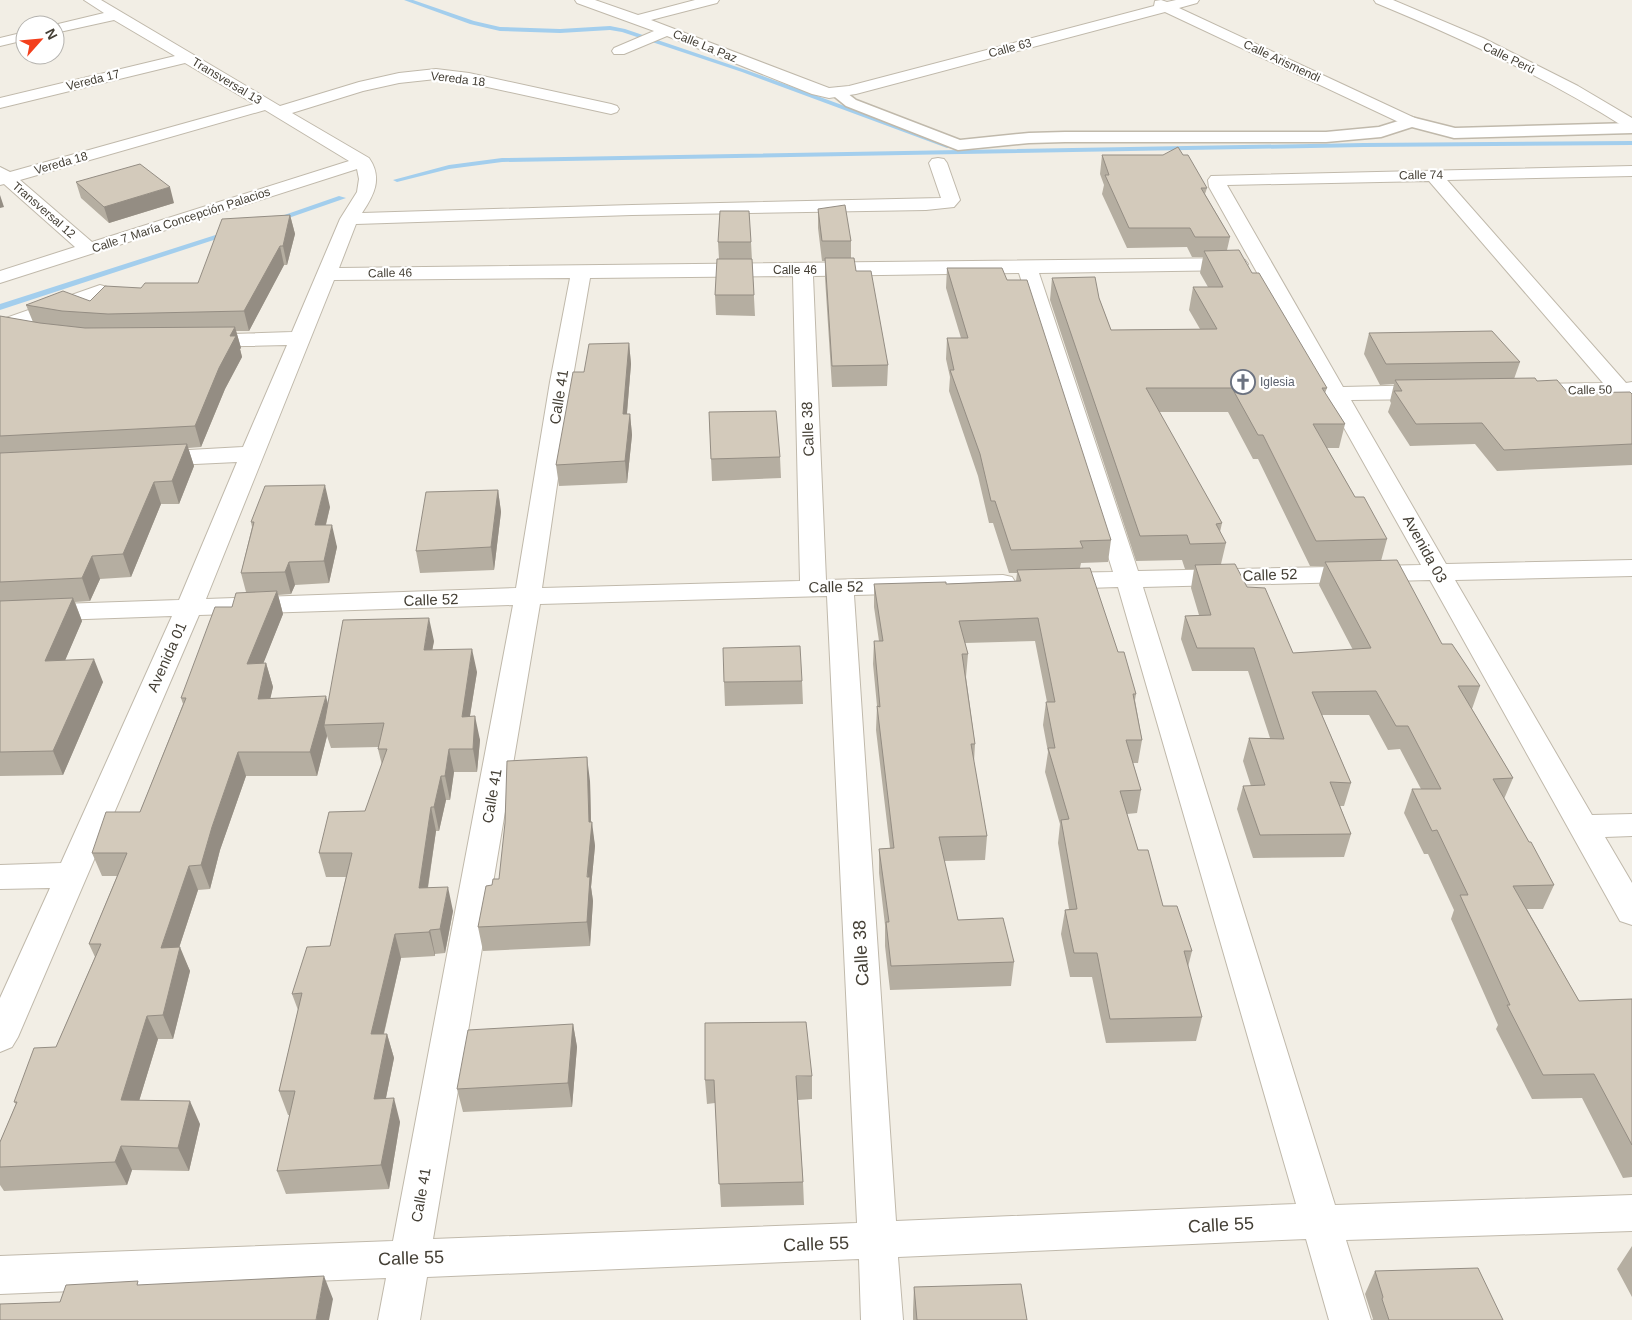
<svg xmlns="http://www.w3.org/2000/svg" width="1632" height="1320" font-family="Arial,sans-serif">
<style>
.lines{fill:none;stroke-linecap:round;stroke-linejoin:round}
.stream{fill:#a3ceed;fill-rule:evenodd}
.pedestrian-casing{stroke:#c0b9ab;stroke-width:3}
.minor-casing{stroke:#c0b9ab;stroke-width:2}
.pedestrian{fill:#fff;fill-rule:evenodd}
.minor{fill:#fff;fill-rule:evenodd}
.wall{fill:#b5aea1;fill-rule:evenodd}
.shaded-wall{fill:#948d83}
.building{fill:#d3cabb;stroke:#948d83}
.labels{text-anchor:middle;stroke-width:4.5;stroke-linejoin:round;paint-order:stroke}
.far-street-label{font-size:12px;fill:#443f35;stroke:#fff}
.far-worship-label{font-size:12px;fill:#5b616d;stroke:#fff;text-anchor:start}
.street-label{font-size:15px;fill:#443f35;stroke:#fff}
.near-street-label{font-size:18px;fill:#443f35;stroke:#fff}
</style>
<rect width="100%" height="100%" fill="#f2eee5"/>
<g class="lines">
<!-- stream -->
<path class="stream" d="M404,0h9l61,21 26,6 60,2 50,-3 15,3 121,41 208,76 -7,2 -205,-76 -120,-40 -12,-2 -50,3 -60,-2 -30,-7z
M1632,141v4l-268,2 -862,15 -53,7 -52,13 -4,-2 56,-15 53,-7 862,-15z
M339,196l7,2 -69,24 -7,-2z
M228,231l7,2 -235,77v-6z"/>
<defs>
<path id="pedestrian" d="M838,88l5,2 13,10 104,40 69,-7 36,-1h261l53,-5 32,-10 44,11 177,-5v10l-178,5 -42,-11 -31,10 -55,5h-261l-36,1 -71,7 -112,-44 -16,-13 3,-3z"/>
<path id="minor" d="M84,0h17l179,106 79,-24 40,-9 37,-4 33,4 142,31 6,2 2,3 -2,3 -6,2 -142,-31 -33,-4 -37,4 -36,8 -71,22 77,45c14,20 5,37 -7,55l270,-8 309,-7 -12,-35 3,-4 6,-1 6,1 3,4 13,37 -6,7 -28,3 -294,5 -276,9 -17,44 899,-10 7,2 3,4 -3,4 -7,2 -199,3 99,298 283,-6 -212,-378 -1,-7 3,-4 421,-10v10l-185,4 179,203 6,-1v14l-103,2 -8,-2 -3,-5 3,-5 8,-2 74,-1 -174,-202 -202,4 116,202 85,-2 8,2 3,5 -3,5 -8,2 -77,1 95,164 186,-4v16l-177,4 137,235 40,-1v22l-27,1 27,46v42l-12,-4 -190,-341 -287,7 192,618 297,-10v36l-286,9 25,80h-42l-23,-81 -408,18 5,63h-42l-2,-61 -432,18 -7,43h-42l8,-42 -386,16v-38l393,-15 120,-636 -314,10 -181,422 -6,10 -12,5v-54l50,-110 -50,1v-24l61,-2 111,-247 -172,6v-16l179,-6 58,-138 -84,4 -8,-2 -4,-5 4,-5 8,-2 90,-5 44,-102 -85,2 -7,-2 -3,-4 3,-4 7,-2 90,-3 48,-113 17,-27 2,-13 -2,-10 -357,114v-12l75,-24 -71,-63 -4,1v-18l10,5 244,-68 -69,-41 -185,45v-10l175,-42 -61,-36 -59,13 -1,-8 50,-12zM265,110l84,51 -257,81 -72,-62zM1019,273l94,299 -57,1 -9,2 -4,6 4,6 9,2 62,-2 178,617 -400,17 -42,-626 149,-4 9,-2 4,-6 -4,-6 -9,-2 -177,5 -13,-304zM793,276l7,305 -258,7 30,-206 18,-104zM570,278l-20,104 -34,206 -310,11 128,-319zM827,596l30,627 -424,16 107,-635z
M575,0h20l43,15 57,-15h24l-2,3 -66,17 178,68 20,-2 305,-80 1,-5 6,-1 6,2 9,-2h23l-2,3 -18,5 238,111 2,3 -2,3h-12l-240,-113 -309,82 -27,4 -17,-4 -145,-58 -43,18h-10l-2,-3 2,-3 40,-17 -77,-28z
M1374,0h19l90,38 95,48 54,32v12l-6,-2c-79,-50 -163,-89 -250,-125z
M25,32v8l-25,6v-8z
M100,285l7,2 3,4 -3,4 -107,38v-13z"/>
</defs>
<!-- pedestrian casing -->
<use href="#pedestrian" class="pedestrian-casing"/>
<!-- minor casing -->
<use href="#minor" class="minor-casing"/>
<!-- pedestrian -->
<use href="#pedestrian" class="pedestrian"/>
<!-- minor -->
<use href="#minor" class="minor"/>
</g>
<!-- wall -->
<path class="wall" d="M1102,155l105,33 -2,6 25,43 -3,13 25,23 75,115 -2,5 20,31 -6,24h-12l28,49 32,42 -6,22 61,83 38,42 -8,23 41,69 -9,21 50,86 -11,24h-16l52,92 53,-2v178l-9,1 -41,-80 -50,1 -36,-70 2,-4 -47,-106 3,-9 -26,-56h-4l-20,-41 8,-24h9l-21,-40 -12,1 -19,-35h-47l29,68 -7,23h-4l11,28 -7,23 -91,1 -16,-49 6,-23h8l-8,-25 6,-23h21l-22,-67h-56l-11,-32 4,-23 14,-1 -8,-27 3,-19h-9l-3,-9 -46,1 -86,-261 2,-22 47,20 12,32 89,-1 -11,-19 4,-23h15l-8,-14 3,-16h-11l-5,-10 -60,1 -25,-54 2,-9 -4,-11zM1159,412h69l25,47h5l52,107h14l-5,19 34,65 -60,3 -46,-66 -26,-23 5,-21 -6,-11 2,-9z
M76,182l98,21 -65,20 -28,-25z
M818,209l33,32v17l5,13 32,94 -1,21 -55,1 -7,-109v-17h-3l-4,-33z
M290,215l5,19 -8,31h-3l-35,66h-13l5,17 -1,1 2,8 -17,32 -24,58 -13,1 6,18 -15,38h-18l-30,73 -31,2 -10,22 -15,1 7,19 -17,39 38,22 -40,93 -63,1v-460l33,6 -7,-17 64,-4 51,-13 57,-5z
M718,242h33l4,74 -39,-1 -1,-20 4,-36z
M947,268l164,272 -3,22 -27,1 -1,5 38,84 18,42 -1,6 7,40 -4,23h-5l8,27 -4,23 -10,1 11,36 25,56 29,45 -4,16 14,50 -6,24 -90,2 -14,-66h-22l-9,-43 4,-24 4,-1 -11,-66 2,-19 -15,-52 3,-20 -5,-27 3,-23h1l-12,-61 -70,2 3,11 -2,23 9,67 -1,18 13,74 -2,24 -41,1 14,59 56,42 -3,24 -121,4 -5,-44v-21l-6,-52v-24l11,-1 -14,-118 1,-24 -4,-42 1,-23h5l-5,-34v-23h72l70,-3 1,-8h-8l-16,-50h-4l-11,-47 -29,-85 1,-14 -4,-18 1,-21h14l-15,-50z
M1369,333l151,29 -6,17 23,2 31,12 64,1v71l-135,6 -22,-27 -65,2 -22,-34 3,-9 -1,-2 4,-17 -14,1 -16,-31z
M629,343l2,21 -4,50h3l2,21 -5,48 -68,3 -3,-21 28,-93z
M709,412l71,45 1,21 -69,3z
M498,490l3,22 -7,58 -74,3 -4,-22z
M330,507l-4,18 11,22 -8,36 -34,2 -4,9 -13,1 5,19 -20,49h3l7,24 -3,11 58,7 106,-64 -2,9 45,22 -7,44 10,24 -3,32h-23l-4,28h-4l-7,31h-3l-8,57 25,23 -8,42 -10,1v2l-34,2 -17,76h3l7,24 -8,40 14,24 -11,67 -103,5 -9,-23 13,-56h-2l-9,-24 19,-81 -6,-16 38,-48 16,-69h-20l-7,-24 46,-42 17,-46 -4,-16v-2l-47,1 -4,-12 -10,40h-71l-26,74 -10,39 -12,1 -19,58 11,23 -17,68h-15l-19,62 61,23 -11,47 -57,-1 -5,15 -123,6 -4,-6v-43l16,-38 -2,-2 42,-55 39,-90 -6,-13 28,-68h-15l-10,-23 48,-41 43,-108 -2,-6 51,-91 14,-15 -5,-19 11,-46 -1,-5z
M802,681l1,23 -78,2 -1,-24z
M590,781l1,41 4,24 -4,41 2,14 -3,45 -107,5 -5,-24 14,-42 7,-6z
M573,1024l4,23 -5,60 -109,5 -6,-23z
M812,1076v23l-14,1 5,82 1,23 -83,2 -6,-104 -8,1 -2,-24z
M1632,1246v51l-15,-28z
M1375,1271l128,49h-131l1,-1 -8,-25z
M914,1287l113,33h-114v-10z"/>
<!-- shaded-wall -->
<path class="shaded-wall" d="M170,187l4,16 -65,20 -5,-16z
M0,195l4,12 -4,1z
M290,215l5,19 -8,31 -4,-19z
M280,246l4,19 -35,66 -5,-20z
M235,327l6,21 -1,1 2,8 -17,32 -24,58 -6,-21 35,-90z
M629,343l2,21 -6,71 -2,-21z
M630,414l2,21 -5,48 -2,-22z
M187,444l7,22 -15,38 -7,-23z
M154,482l7,22 -30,73 -8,-23z
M325,485l5,22 -10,41 -5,-23z
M498,490l3,22 -7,58 -3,-23z
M332,525l5,22 -8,36 -5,-22z
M92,556l8,23 -10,22 -8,-23z
M289,562l6,23 -4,9 -6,-22z
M277,591l6,23 -29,73 -7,-23z
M73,598l9,23 -27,63 -10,-23z
M429,618l5,23 -6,32 -4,-23z
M472,649l5,23 -11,68 -4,-23z
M94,659l9,23 -40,93 -10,-24z
M266,663l7,24 -8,35 -7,-23z
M326,696l6,24 -8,5 3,11 -10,40 -7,-24z
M475,716l5,24 -3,32 -4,-23z
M449,749l5,23 -4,28 -5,-24z
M238,752l8,24 -26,74 -10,39 -9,-24 11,-38z
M587,757l3,24 1,44 1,-3 3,24 -4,41 2,14 -3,45 -3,-24 2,-100z
M441,776l5,24 -7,31 -5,-24z
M431,807l5,24 -12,81 -5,-24z
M189,866l9,24 -27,82 -10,-24z
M448,887l5,24 -8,42 -5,-24z
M430,930l5,24v2l-6,-24z
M395,934l6,24 -23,100 -7,-24z
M180,947l10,24 -17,68 -10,-24z
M147,1016l11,23 -26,85 -11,-24z
M573,1024l4,23 -5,60 -4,-24z
M387,1034l7,24 -13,64 -7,-23z
M394,1098l6,24 -11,67 -8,-24z
M190,1101l10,23 -11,47 -11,-23z
M121,1146l11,24 -5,15 -12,-23z
M324,1276l9,23 -4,21h-13z"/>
<!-- building -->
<path class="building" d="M1178,147l5,8h5l19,33h-6l29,49h-35l-5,-9h-61l-24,-53h4l-7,-20h61z
M140,164l30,23 -66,20 -28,-25z
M845,205l6,36h-29l-4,-32z
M720,211h29l2,31h-33z
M290,215l-7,31h-3l-36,65 -136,3 -46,-3 -36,-6 37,-14 27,10 15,-15 36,2 4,-5h53l24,-64z
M1239,250l13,23h7l68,115h-5l23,36h-32l42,73h9l23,42 -71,2 -53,-106h-5l-26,-47h-86l76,135 -6,1 10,19 -36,1 -3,-9 -47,1 -88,-258 43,-1 4,21 12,32 106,-1 -24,-42h30l-19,-36z
M825,258h29l2,13h15l17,94 -56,1z
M717,259h35l2,36h-39z
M947,268h55l5,12h20l84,260 -31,1 3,7 -72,2 -16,-49h-4l-11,-47 -30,-84h4l-7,-32h21z
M0,316l40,7 45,5 150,-1 -5,9h6l-17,32 -24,58 -195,10z
M1492,331l28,31 -134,2 -17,-31z
M629,343l-6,71h7l-5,47 -69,4 17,-93h11l5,-28z
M1535,378l2,3 20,-1 11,13 62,-1 2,2v50l-128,6 -22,-27 -66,1 -22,-33h8l-7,-11z
M776,411l4,46 -69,2 -2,-47z
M187,444l-15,37 -18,1 -31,72 -31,2 -10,22 -82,4v-129z
M325,485l-10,40h17l-8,36 -35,1 -4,10 -44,1 13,-51h-3l14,-36z
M498,490l-7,57 -75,4 10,-59z
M1397,560l45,84h10l28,42h-22l55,92 -20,1 36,63h2l23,43 -41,1 66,115 53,-2v146l-38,-71 -51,1 -36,-70h3l-50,-110h8l-31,-65 -5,1 -20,-42h29l-33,-63h-12l-20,-35 -64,1 39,91 -21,-1 21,52 -91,1 -17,-49 22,-1 -16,-47 35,1 -30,-91h-57l-12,-32 26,-1 -16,-50 40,-1 12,23 18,1 28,65 78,-5 -46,-86z
M1090,568l28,84h6l12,42h-3l9,46h-16l15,50 -21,1 18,59h10l15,56h14l15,45h-8l18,66 -92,2 -13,-66h-23l-9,-43 12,-1 -16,-89 8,-1 -21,-71h7l-9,-46h9l-17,-84 -79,3 9,33h-6l13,90h-4l16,92 -48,1 19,83 45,-2 11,44 -123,4 -5,-44h3l-10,-73 15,-1 -17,-142 3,1 -6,-66h9l-9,-57 72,-2v2l75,-3 -4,-11z
M277,591l-30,73 19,-1 -8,36 68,-3 -16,56h-72l-26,75 -11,38 -12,1 -28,82 19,-1 -17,68 -16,1 -26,84 69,1 -12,47 -57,-2 -6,16 -115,5v-25l17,-40h-3l20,-54 22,-1 45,-103h-12l38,-91h-35l14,-41h34l46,-114h-5l34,-91h17l4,-14z
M73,598l-28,63 49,-2 -41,92 -53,1v-151z
M429,618l-5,32 48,-1 -10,68 13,-1 -2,33h-24l-4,27h-4l-7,31h-3l-12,81 29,-1 -8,42 -10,1 -1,2 -34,2 -24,100h16l-13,65 20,-1 -13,67 -104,6 18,-80h-16l23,-98 -10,1 15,-47 23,-1 22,-93h-33l10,-41 36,-1 22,-62h-9l6,-26 -60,2 19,-105z
M800,646l2,35 -78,1 -1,-34z
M587,757l2,65h3l-5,55h3l-3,45 -109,5 8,-41 6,-1 1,-6h6l6,-56 2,-62z
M806,1022l6,54h-16l7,106 -84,2 -5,-104h-9v-57z
M573,1024l-5,59 -111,6 11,-59z
M1478,1268l25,52h-114l-7,-21 1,-2 -8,-26z
M324,1276l-8,44h-316v-16l60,-2 6,-17 72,-4 -1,4z
M1021,1284l6,36h-110l-3,-33z"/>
<!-- icons -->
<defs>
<symbol id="church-ring" viewBox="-11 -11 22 22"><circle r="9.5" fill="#fff" stroke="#6b7280" stroke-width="1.5"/><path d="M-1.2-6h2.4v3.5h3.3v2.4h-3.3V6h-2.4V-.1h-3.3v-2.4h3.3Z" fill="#6b7280"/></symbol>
</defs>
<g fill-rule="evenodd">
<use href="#church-ring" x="1229" y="368" width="28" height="28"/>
</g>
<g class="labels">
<!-- far-street labels -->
<g class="far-street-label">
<text transform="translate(705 46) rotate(22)" y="4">Calle La Paz</text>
<text transform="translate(1010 48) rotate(-15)" y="4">Calle 63</text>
<text transform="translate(1509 58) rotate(26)" y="4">Calle Perú</text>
<text transform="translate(1282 61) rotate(25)" y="4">Calle Arismendi</text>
<text transform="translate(458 79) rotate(7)" y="4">Vereda 18</text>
<text transform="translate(93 80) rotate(-14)" y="4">Vereda 17</text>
<text transform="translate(227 81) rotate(31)" y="4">Transversal 13</text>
<text transform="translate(61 163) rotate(-16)" y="4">Vereda 18</text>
<text transform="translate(1421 175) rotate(-1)" y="4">Calle 74</text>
<text transform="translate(44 210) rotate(41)" y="4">Transversal 12</text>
<text transform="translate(181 220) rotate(-18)" y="4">Calle 7 María Concepción Palacios</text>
<text x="795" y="274">Calle 46</text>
<text transform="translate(390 273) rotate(-1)" y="4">Calle 46</text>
<text transform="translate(1590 390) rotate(-1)" y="4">Calle 50</text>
</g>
<!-- far-worship labels -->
<g class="far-worship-label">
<text x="1260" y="386">Iglesia</text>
</g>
<!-- street labels -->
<g class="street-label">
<text transform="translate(559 397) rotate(-81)" y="5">Calle 41</text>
<text transform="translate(808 429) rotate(-92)" y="5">Calle 38</text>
<text transform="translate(1425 549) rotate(61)" y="5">Avenida 03</text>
<text transform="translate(1270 575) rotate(-2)" y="5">Calle 52</text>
<text transform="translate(836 587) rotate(-1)" y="5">Calle 52</text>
<text transform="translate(431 600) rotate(-2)" y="5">Calle 52</text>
<text transform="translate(167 657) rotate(-66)" y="5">Avenida 01</text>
<text transform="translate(492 796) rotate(-80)" y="5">Calle 41</text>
<text transform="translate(421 1195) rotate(-80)" y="5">Calle 41</text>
</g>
<!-- near-street labels -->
<g class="near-street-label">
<text transform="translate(861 953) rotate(-93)" y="6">Calle 38</text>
<text transform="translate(1221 1225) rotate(-3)" y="6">Calle 55</text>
<text transform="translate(816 1244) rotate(-2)" y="6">Calle 55</text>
<text transform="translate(411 1258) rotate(-2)" y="6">Calle 55</text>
</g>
</g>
<!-- north arrow -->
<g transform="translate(40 40) rotate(63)"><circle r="24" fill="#ffffff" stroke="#b4b2ae"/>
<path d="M0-4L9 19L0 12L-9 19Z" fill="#f33f1c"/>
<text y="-8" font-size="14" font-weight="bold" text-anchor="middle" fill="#443f35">N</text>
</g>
</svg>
